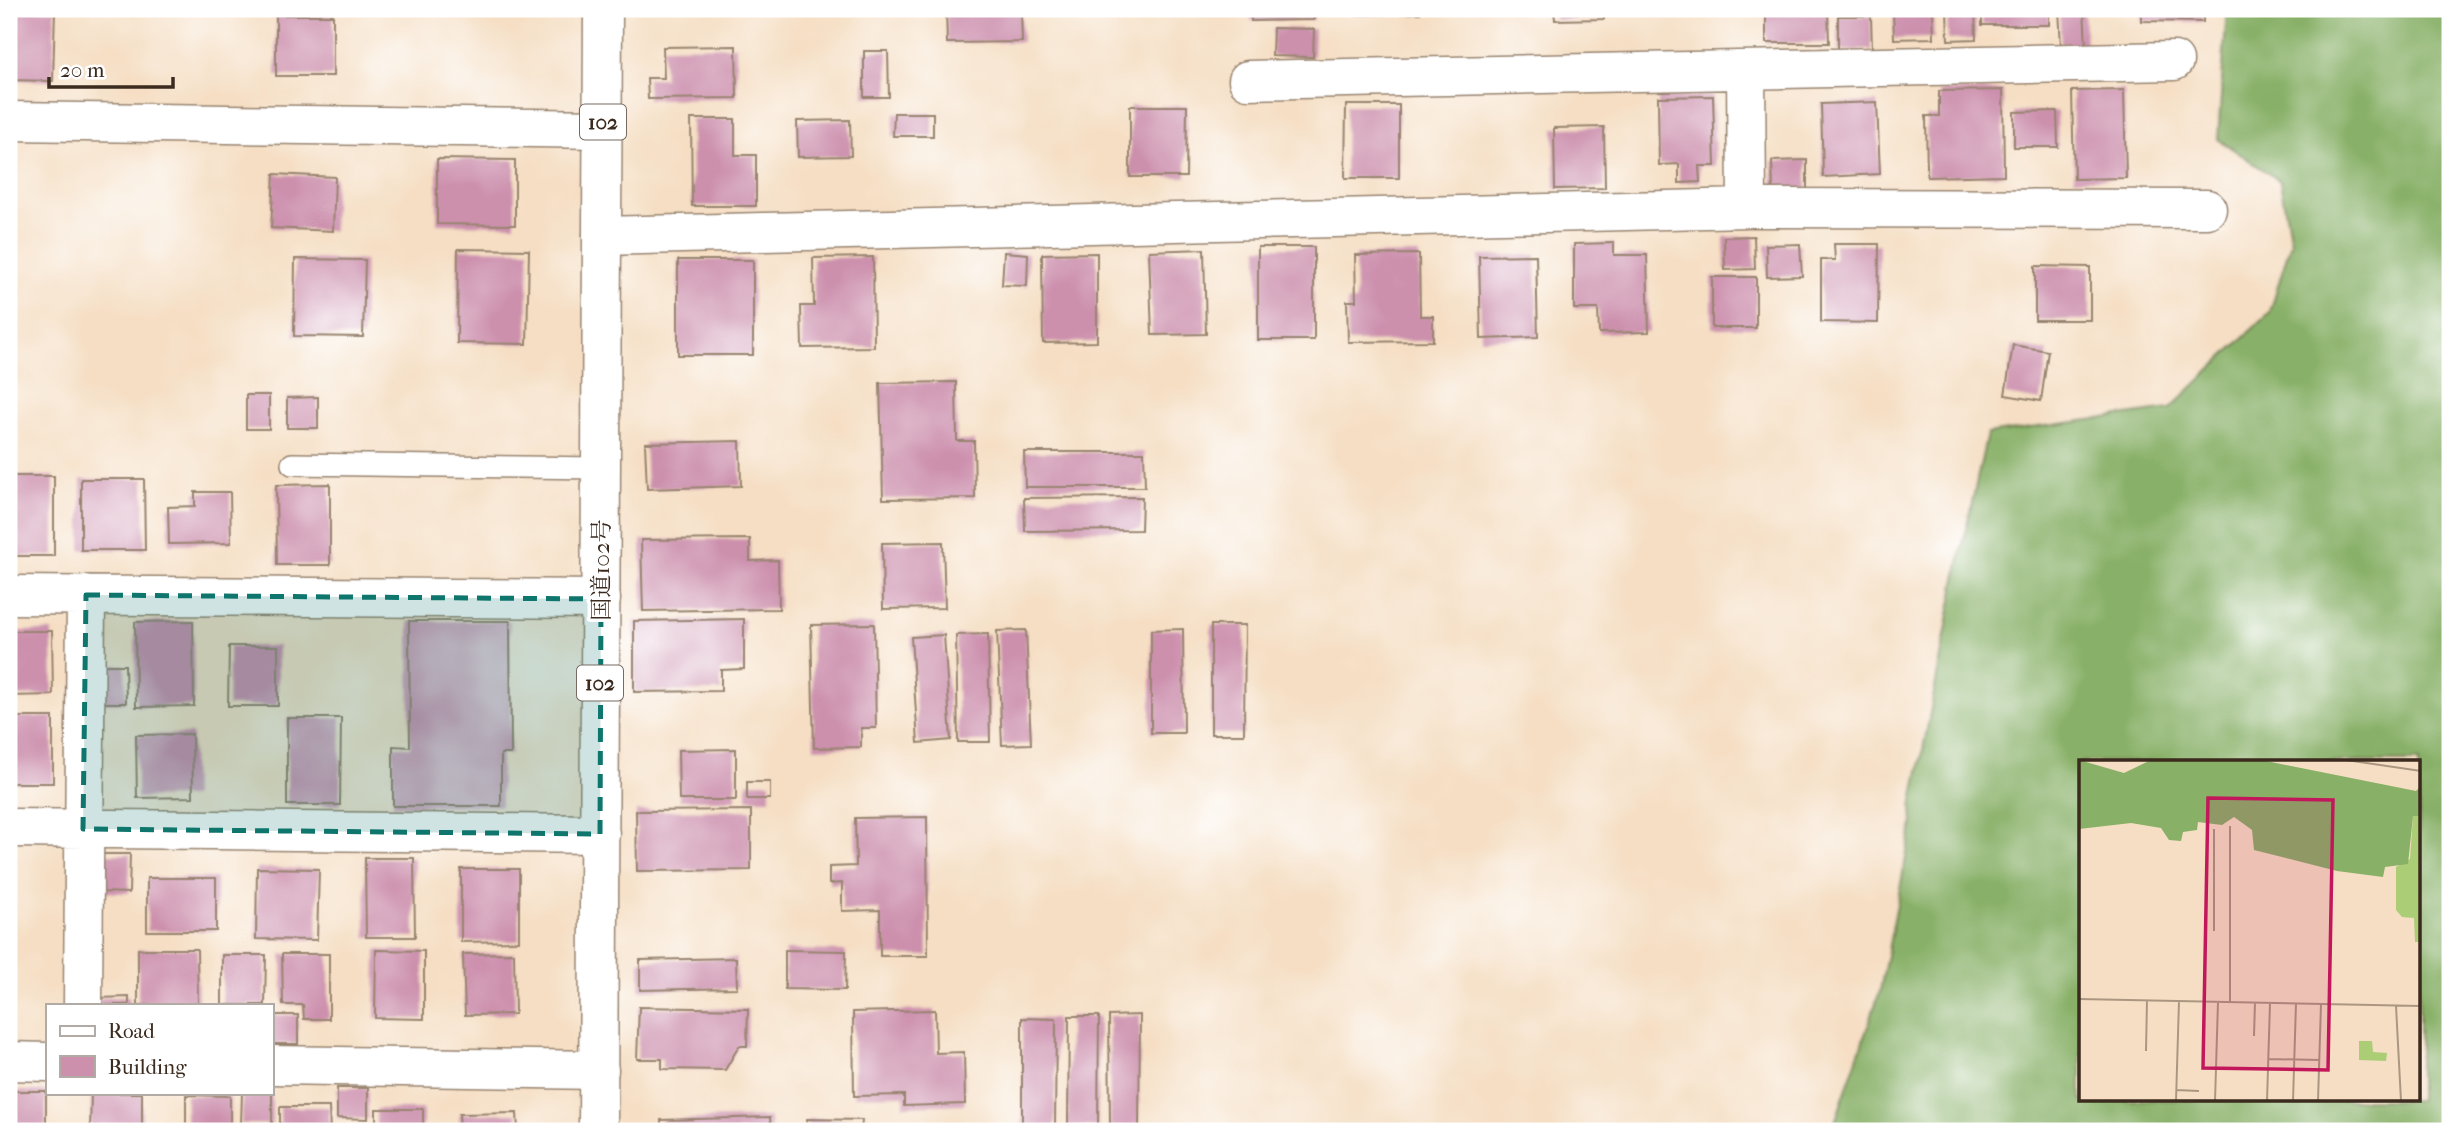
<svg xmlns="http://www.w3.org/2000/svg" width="2459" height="1140" font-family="'IM FELL French Canon','Noto Serif JP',serif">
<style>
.forest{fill:#88b067;stroke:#626d42;stroke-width:2;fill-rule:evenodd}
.building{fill:#cc90ad}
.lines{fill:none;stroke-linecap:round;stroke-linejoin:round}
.lane-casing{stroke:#988470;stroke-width:24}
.street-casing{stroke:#988470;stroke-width:41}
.highway-casing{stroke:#988470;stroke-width:41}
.lane{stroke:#fff;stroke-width:21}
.street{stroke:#fff;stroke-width:38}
.highway{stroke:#fff;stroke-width:38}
.marked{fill:#0f766e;fill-opacity:0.2;stroke:#0f766e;stroke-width:5;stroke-dasharray:14 9;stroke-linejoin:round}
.labels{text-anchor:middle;stroke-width:7;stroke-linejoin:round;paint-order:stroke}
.shield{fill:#fff;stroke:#766a62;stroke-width:2}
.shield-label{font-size:21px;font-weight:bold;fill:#3b2a1e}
.street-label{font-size:23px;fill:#3b2a1e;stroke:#fff}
.inset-road{fill:none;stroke:#ab9681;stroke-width:2}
.view{fill:#c2185b;fill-opacity:0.15;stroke:#c2185b;stroke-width:3.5}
.inset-edge{fill:none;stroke:#3b2a1e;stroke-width:3.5}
</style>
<rect width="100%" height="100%" fill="#fff"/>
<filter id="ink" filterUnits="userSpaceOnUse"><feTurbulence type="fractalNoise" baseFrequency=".0143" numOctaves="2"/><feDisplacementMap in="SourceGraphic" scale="14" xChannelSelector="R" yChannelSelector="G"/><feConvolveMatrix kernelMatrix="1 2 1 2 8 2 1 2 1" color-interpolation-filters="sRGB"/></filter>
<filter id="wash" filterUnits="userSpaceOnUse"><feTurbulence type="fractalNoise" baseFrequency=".00686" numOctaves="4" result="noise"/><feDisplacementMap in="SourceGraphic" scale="28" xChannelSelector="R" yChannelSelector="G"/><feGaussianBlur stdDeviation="1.57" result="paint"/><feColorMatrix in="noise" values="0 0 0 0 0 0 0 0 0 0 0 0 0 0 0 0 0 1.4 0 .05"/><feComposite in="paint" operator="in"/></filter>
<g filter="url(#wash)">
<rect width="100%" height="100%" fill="#f5dec3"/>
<!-- forest -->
<path class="forest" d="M2227,9h223v1122h-618l48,-140 33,-169 -1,-15 48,-249 27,-124 183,-25 100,-97 21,-70 -11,-61 -62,-42zM2081,762h338v338h-338z"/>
<g id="blocks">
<!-- building -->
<path class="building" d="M946,9h75l1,33 -75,1z
M1251,9h62l1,11 -63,1z
M1358,9h62v4l-62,2z
M1554,9h50v10l-49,1z
M1657,9h55v4h-55z
M1766,9h62l1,34h-63z
M1893,9h40l1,29 -40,1z
M1947,9h28l1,30 -28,1z
M1982,9h67v16h-67z
M2059,9h25l2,37 -25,1z
M2141,9h62v13l-62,-1z
M9,10h46l-2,71 -44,-1z
M276,15h57v61h-57z
M1838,16h33l1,34 -34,1z
M1273,28l41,1 -1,28 -41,-1z
M736,46l1,52 -89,1 -1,-21h17l-1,-31z
M864,51h24l1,46h-25z
M2003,90l1,85 -77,2 -1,-61h13v-25z
M2124,90l2,88 -52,1 -2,-88z
M1713,96l2,70h-16l1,16 -21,1v-19l-20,1 -1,-68z
M1877,102l3,72 -57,3 -2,-73z
M1346,105h53v73h-54z
M1130,106h57l-1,71h-56z
M2057,111l1,36h-44v-35z
M894,113h39v23h-40z
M691,119h44v36h21v51h-64z
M850,120l1,36 -53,1 -1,-36z
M1604,127l1,61 -50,1 -1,-61z
M437,159l78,1v65l-78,-1z
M1807,160v31l-34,1 -1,-31z
M274,174l61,3 -2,54 -62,-3z
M1754,236l1,33 -30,1 -1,-33z
M1614,243v12h33l2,77 -50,1 -1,-24h-24v-65z
M1800,244l2,32 -35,1 -1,-32z
M1834,244h45l-1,79 -57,-1v-62h14z
M1258,247h56v93h-56z
M458,249l71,1 -2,94 -70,-1z
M1204,249l2,85 -54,1 -3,-84z
M1004,252l24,2 -1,32 -25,-1z
M1097,253v89l-54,1 -1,-89z
M1419,254l1,62h13v25l-85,1 -1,-41h9l-1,-46z
M1536,255l2,82 -57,2 -2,-83z
M873,257l1,90 -72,1 -1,-42h13l-1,-48z
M295,259l70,1 -2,77 -69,-1z
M678,260h75v95h-75z
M2035,266l55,1v53h-55z
M1712,277h44v51h-44z
M2013,345l35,6 -7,50 -36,-6z
M956,382l1,59h17l1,57 -92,1 -3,-116z
M246,395h23v34h-23z
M318,397v31h-31v-30z
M740,441l1,45 -94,3 -2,-46z
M1024,452h120l1,35h-120z
M9,476h45v80h-45z
M81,479h63l1,71h-64z
M330,484v81h-53l-1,-80z
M195,492h35l1,51 -62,1 -1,-37 27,-1z
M1142,497l-1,33 -116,1 -1,-33z
M750,539v22l28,-1 1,49 -136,2 -2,-71z
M943,542l2,66 -62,1 -1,-66z
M744,619v50l-23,1v21l-87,1v-71z
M193,621l1,85 -58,1 -1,-85z
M409,621h101l1,133h-10v52h-108v-60l17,1z
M874,624l2,104h-15v19l-47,1 -3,-123z
M1211,625h34l-1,109h-33z
M1183,629l1,104h-33v-103z
M1026,630l5,114 -29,1 -5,-114z
M9,631h43l1,64 -44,1z
M988,634l2,108h-32l-2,-107z
M944,635l7,105 -33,3 -7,-106z
M229,646h49v60h-50z
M96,665h29l1,38h-29z
M9,717h44v66h-44z
M287,718h54l-1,87h-53z
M192,734l1,63 -56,1 -1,-63z
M736,749v51h-57l-1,-50z
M747,782h23v17h-23z
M751,810v60l-114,1 -1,-60z
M927,817l1,139h-48v-46l-38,1v-28l-13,1v-17l27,-1 -1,-48z
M100,854h30l-1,39 -29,-1z
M365,858h49l1,79h-49z
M257,868l62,1 -2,71 -61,-1z
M461,869h58v72l-58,1z
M147,878h69v53h-69z
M138,949h59l1,56h-60z
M376,950l48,1v68l-49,-1z
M785,950l61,1 -1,39 -60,-1z
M514,953l1,61 -50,1 -2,-61z
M282,954h47v65h-25l-1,-14h-20z
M222,955h44l-1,50h-43z
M736,958l1,30 -97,2v-30z
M129,997v8h-31v-7z
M639,1007l109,2 -1,37h-8l-14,24 -63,-1v-10h-25z
M935,1010l1,43 28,-1 1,52 -61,2v-11l-50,1 -1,-84z
M271,1015h27v29h-27z
M1140,1015l-1,112h-29l-1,-111z
M1069,1016h30l-1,111 -30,-1z
M1022,1018l34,1 -1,110h-33z
M337,1088h31v31l-31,-1z
M9,1091h37v40h-37z
M91,1093h51v38h-52z
M242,1093h30v32l-31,-1z
M186,1095l44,1v35h-44z
M280,1107h49l1,24h-50z
M376,1109h47v22h-47z
M517,1113l1,18h-58l-1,-17z
M770,1117l1,14h-110v-11z
M807,1119l55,1 -1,11h-54z"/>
</g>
</g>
<g filter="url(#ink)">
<use href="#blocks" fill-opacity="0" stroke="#988470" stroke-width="2"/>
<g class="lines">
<defs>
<path id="lane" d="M292,464l309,4"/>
<path id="street" d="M1746,70l1,138
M1248,80l926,-19
M9,121l594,8
M602,236l1145,-28 460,1
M9,595l592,4
M9,828l591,6
M83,1005l3,-410
M9,1061l38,1
M271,1065l328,5"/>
<path id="highway" d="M598,1131l5,-1122"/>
</defs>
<!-- lane casing -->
<use href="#lane" class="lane-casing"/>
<!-- street casing -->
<use href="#street" class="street-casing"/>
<!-- highway casing -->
<use href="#highway" class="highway-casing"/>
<!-- lane -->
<use href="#lane" class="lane"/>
<!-- street -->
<use href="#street" class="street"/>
<!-- highway -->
<use href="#highway" class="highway"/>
</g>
</g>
<!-- marked area -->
<path class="marked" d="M86,595l515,4 -1,235 -517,-5z"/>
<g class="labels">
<!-- shield labels -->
<g class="shield">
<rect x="580" y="104.5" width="46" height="35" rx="5"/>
<rect x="577" y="665.5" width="46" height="35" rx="5"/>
</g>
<g class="shield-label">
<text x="603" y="129">102</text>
<text x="600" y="690">102</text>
</g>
<!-- street labels -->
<g class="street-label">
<text transform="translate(601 570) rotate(-90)" y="8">国道102号</text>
</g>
</g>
<!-- overview -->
<g transform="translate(2079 760)">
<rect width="341" height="341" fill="#f5dec3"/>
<path d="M334,56h7v126h-5l-1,-24 -12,-1 -6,-7v-43l14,-8zM280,281h13l1,11 14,1 -1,8 -27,-1z" fill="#abcd76"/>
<path d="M0,0l45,13 27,-13h110l155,31 4,-4v29h-7l-5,48 -23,3 -2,10 -46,-6 -83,-21 -2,-20 -18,-13 -12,8 -24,-3 -1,8 -14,2 -2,9 -12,-1 -8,-12 -30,-5 -52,6z" fill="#88b067"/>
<path class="inset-road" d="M267,0l75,11M135,69v102M0,239l342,7M151,242v-176M317,246l5,95M175,276l1,-34M67,291l1,-51M189,299l52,1M97,330l23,1M97,341l3,-100M136,341l3,-99M188,341l3,-98M214,341l3,-98M239,341l3,-97"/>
<path class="view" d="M129,38l125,2 -5,270 -125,-2z"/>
<rect width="341" height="341" class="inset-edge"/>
</g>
<!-- margin -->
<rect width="2459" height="1140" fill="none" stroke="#fff" stroke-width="35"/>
<!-- legend -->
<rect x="46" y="1004" width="228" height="91" fill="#ffffff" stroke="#b1aaa5" stroke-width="2"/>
<rect x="60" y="1026" width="35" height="10" fill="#ffffff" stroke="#b1aaa5" stroke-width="2"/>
<text x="108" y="1038" font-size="21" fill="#3b2a1e">Road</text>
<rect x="60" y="1056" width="35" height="21" fill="#cc90ad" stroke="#b1aaa5" stroke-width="2"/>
<text x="108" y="1074" font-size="21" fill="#3b2a1e">Building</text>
<!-- scale -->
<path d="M49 77v10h124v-10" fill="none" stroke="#3b2a1e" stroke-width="3.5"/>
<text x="60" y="77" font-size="21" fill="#3b2a1e" stroke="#ffffff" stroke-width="5" paint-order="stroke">20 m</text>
</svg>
